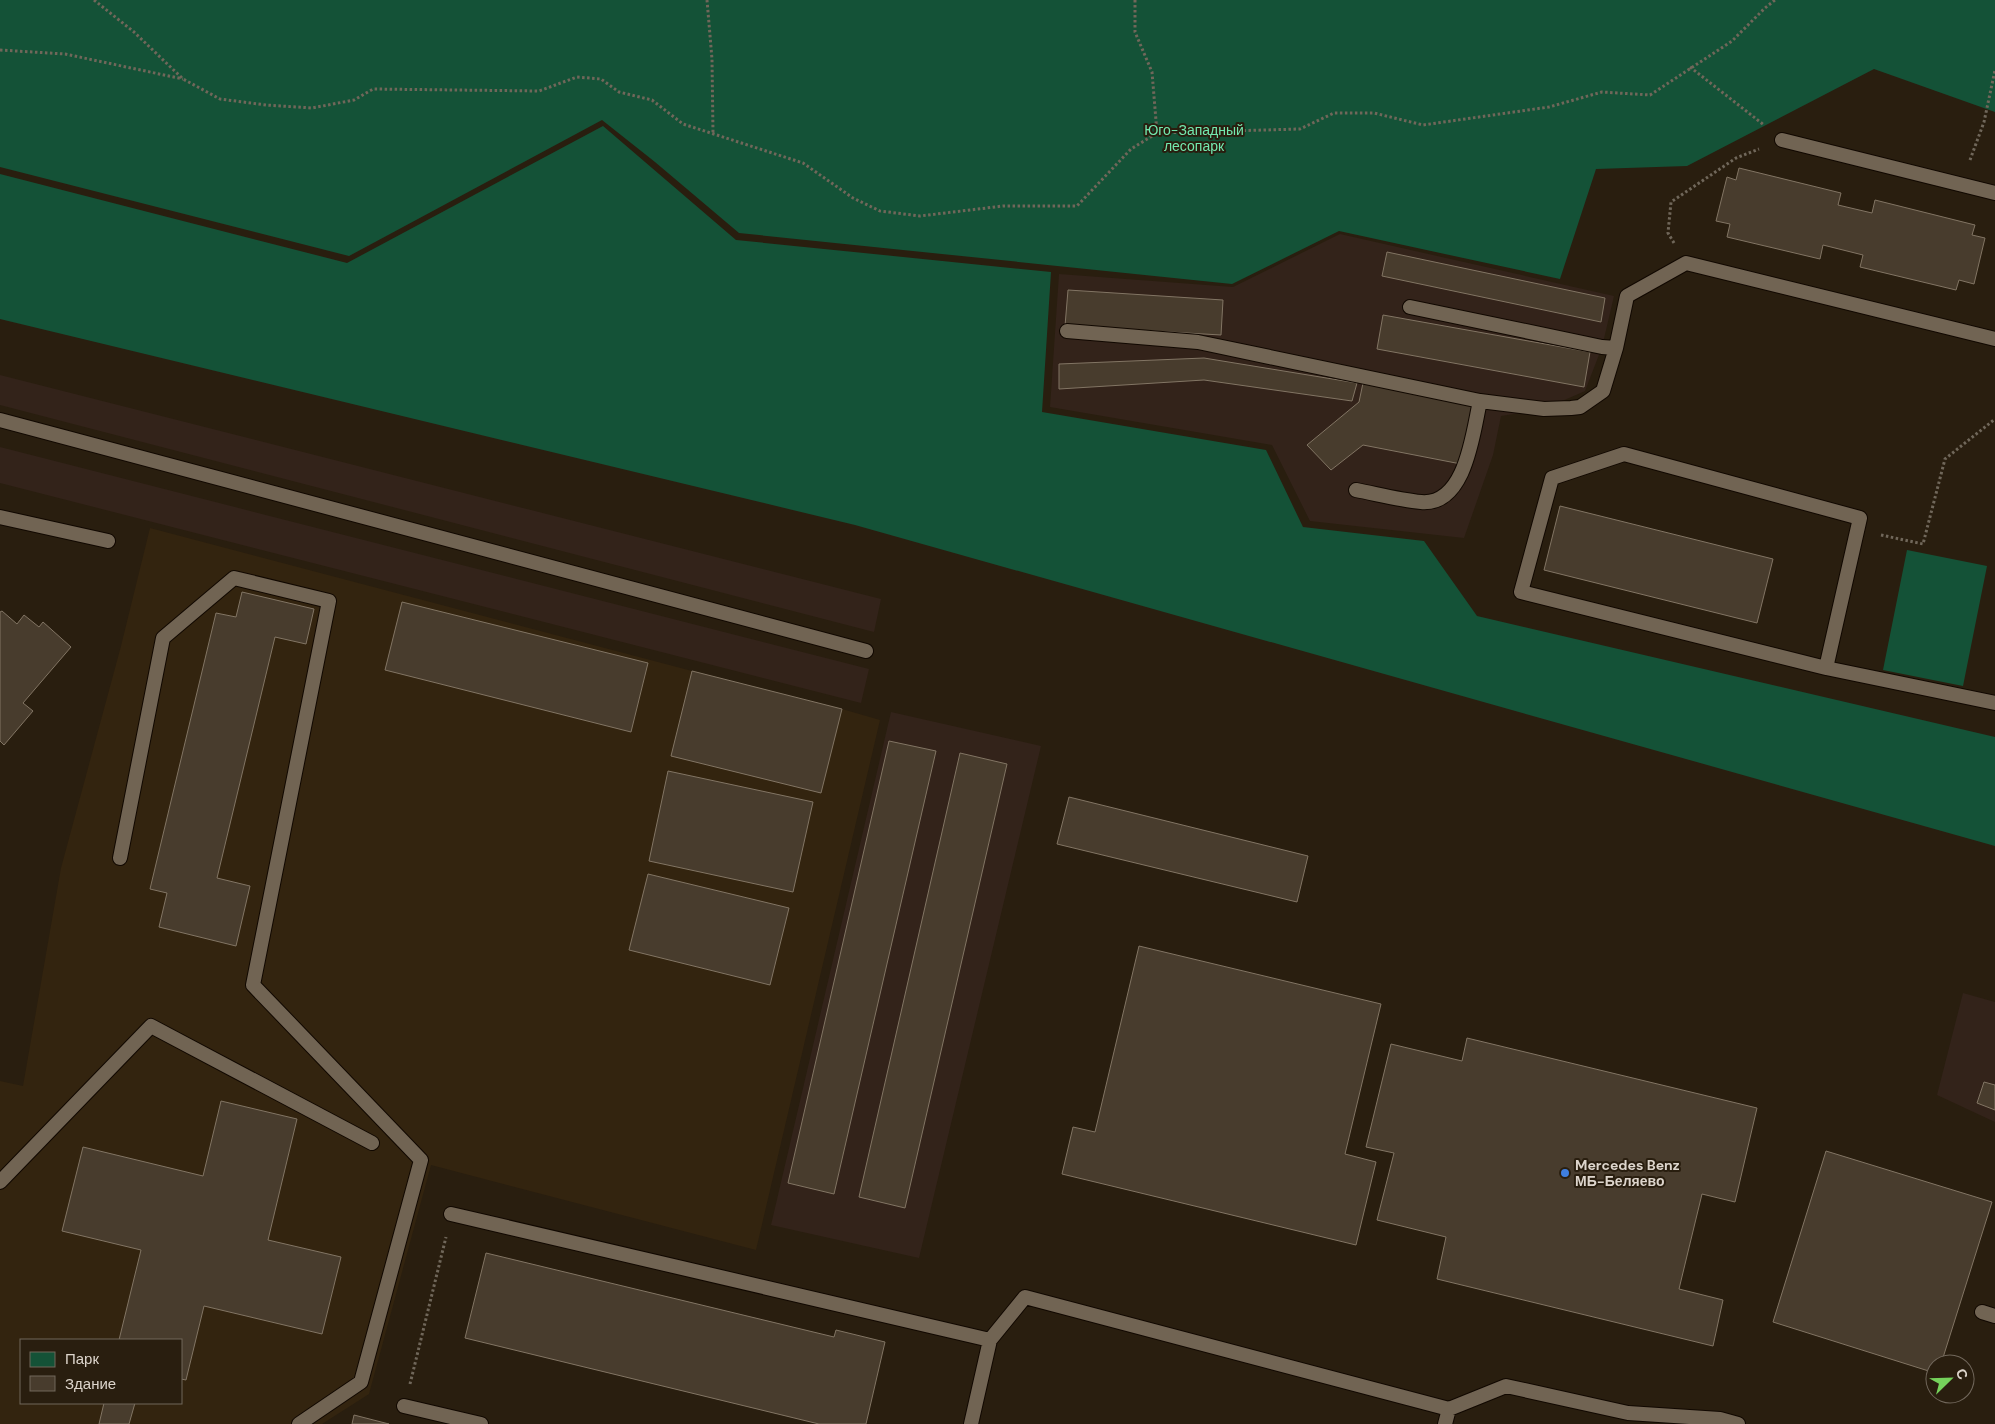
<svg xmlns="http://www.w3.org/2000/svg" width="1995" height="1424" font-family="'DM Sans',sans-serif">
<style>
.industrial{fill:#33231a}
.built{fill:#33240f;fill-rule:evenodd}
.green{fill:#145237}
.building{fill:#483c2d;stroke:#827564}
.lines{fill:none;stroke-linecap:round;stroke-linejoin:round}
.service-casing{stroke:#110800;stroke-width:16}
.path{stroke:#70675a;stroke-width:3;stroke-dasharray:2.5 2.5;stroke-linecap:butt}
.service{stroke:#716453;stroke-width:14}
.shop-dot{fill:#3f7fe0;stroke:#291e0f;stroke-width:2}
.labels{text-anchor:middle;stroke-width:4;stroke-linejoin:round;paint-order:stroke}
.park-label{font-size:14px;fill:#73e9af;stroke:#291e0f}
.poi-label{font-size:14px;font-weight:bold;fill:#ddd5cc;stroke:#291e0f;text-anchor:start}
</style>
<rect width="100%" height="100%" fill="#291e0f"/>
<!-- industrial -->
<path class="industrial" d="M1340,234l274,62 -12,51 -17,44 -41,18 -43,7 -8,39 -29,83 -154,-17 -38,-76 -222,-38 9,-133 174,13z
M0,375l881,224 -7,33 -874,-227z
M0,447l869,222 -8,34 -861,-220z
M891,712l150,34 -122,512 -148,-33z
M1963,993l32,9v120l-58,-27z"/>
<!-- built -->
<path class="built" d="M150,528l542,143 150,38 38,11 -124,530 -325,-85 -62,229 -47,30h-322v-343l23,5 38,-218 60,-222zM21,1340h160v63h-160z"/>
<!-- green -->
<path class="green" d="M0,0h1995v112l-121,-43 -187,97 -91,3 -36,110 -221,-48 -107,53 -493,-51 -84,-71 -53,-42 -253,136 -349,-89z
M603,126l133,114 315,32 -9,140 224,38 37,77 121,14 53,75 518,121v109l-1140,-321 -855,-206v-145l347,89z
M1907,550l80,16 -24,120 -80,-16z"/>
<!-- building -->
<path class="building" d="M1739,168l102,25 -3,12 34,8 3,-13 100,25 -3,10 13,3 -11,46 -15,-4 -3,10 -96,-23 3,-12 -40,-10 -3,14 -93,-22 3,-13 -14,-3 11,-44 9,3z
M1387,252l218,46 -4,24 -219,-46z
M1068,290l155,10 -2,35 -156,-9z
M1383,315l207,37 -6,35 -207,-38z
M1204,358l153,25 -5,18 -148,-21 -145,9v-25z
M1363,383l111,20 -13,61 -98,-19 -32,25 -24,-25 52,-43z
M1560,506l213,53 -16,64 -213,-53z
M242,592l72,17 -8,35 -31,-7 -58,241 33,8 -14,60 -77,-19 8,-34 -17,-4 66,-276 20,4z
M402,602l246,61 -17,69 -246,-62z
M2,611l15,13 7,-9 15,12 4,-5 28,25 -48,56 10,8 -29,34 -4,-4v-129z
M692,671l150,38 -21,84 -150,-37z
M889,741l47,10 -102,443 -46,-11z
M960,753l47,11 -102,444 -46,-11z
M668,771l145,31 -20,90 -144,-31z
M1069,797l239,59 -11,46 -240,-58z
M648,874l141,34 -19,77 -141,-35z
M1139,946l242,58 -36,150 31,8 -20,83 -294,-71 11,-47 22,5z
M1467,1038l290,70 -22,94 -33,-8 -23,95 44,11 -10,46 -276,-67 9,-42 -69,-17 17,-67 -28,-6 25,-103 71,17z
M1984,1082l11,3v25l-18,-7z
M221,1101l76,18 -29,121 73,17 -19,77 -118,-28 -18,74 -5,-1v-39h-62l22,-90 -79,-19 21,-84 120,29z
M1826,1151l166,51 -51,162h-6v9l-162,-51z
M486,1253l348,84 2,-7 49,12 -19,82h-47l-354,-86z
M104,1403h31l-6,21h-30z
M354,1415l35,9h-37z"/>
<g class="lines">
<defs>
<path id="service" d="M1782,140l213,53
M1410,307l192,40 14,1
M1067,331l131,11 282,59 64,8 27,-1 9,-1 23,-16 13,-43 11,-52 59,-33 309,76
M0,420l866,231
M1356,490c21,4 44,10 65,12 45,4 52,-70 59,-101
M0,517l108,24
M1826,668l34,-150 -236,-64 -72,24 -31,114 305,76 169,35
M120,858l43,-220 71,-60 95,23 -76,384 168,175 -60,222 -62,42
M0,1182l151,-156 221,117
M451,1214l539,126 -19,84
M1982,1312l13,4
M990,1340l35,-43 424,112
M404,1406l77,18
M1445,1424l4,-15 57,-23 122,27 92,6 18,5"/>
</defs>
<!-- service casing -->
<use href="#service" class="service-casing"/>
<!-- path -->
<path class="path" d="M94,0l40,32 49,47 37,20 46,6 46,3 42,-8 19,-11 166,2 38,-14 24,2 18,13 33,8 31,24 120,39 50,35 27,13 40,5 83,-10h74l54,-57 26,-16 143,-4 34,-16h40l49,12 126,-18 53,-15 48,3 82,-54 33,-33 10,-8
M707,0l5,59 1,74
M1135,0v32l17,40 5,61
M0,50l65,4 118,25
M1690,67l74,58
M1970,160l14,-38 11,-52
M1674,243l-6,-10 3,-31 65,-44 23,-9
M1881,535l42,9 22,-85 50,-40
M410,1384l36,-147"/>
<!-- service -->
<use href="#service" class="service"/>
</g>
<!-- markers -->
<circle class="shop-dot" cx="1565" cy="1173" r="5"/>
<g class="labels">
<!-- park labels -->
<g class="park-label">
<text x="1194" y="135">Юго-Западный<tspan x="1194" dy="16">лесопарк</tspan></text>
</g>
<!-- poi labels -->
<g class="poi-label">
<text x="1575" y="1170">Mercedes Benz<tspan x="1575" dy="16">МБ-Беляево</tspan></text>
</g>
</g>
<!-- legend -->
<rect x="20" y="1339" width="162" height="65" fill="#291e0f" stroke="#71675b"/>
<rect x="30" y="1352" width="25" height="15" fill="#145237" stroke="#71675b"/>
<text x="65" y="1364" font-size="15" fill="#ddd5cc">Парк</text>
<rect x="30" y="1376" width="25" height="15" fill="#483c2d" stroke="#71675b"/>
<text x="65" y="1389" font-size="15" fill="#ddd5cc">Здание</text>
<!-- north arrow -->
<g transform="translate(1950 1379) rotate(67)"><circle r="24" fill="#291e0f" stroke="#71675b"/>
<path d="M0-4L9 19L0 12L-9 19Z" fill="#75d25b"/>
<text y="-8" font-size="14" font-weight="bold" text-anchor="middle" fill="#ddd5cc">С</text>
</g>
</svg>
